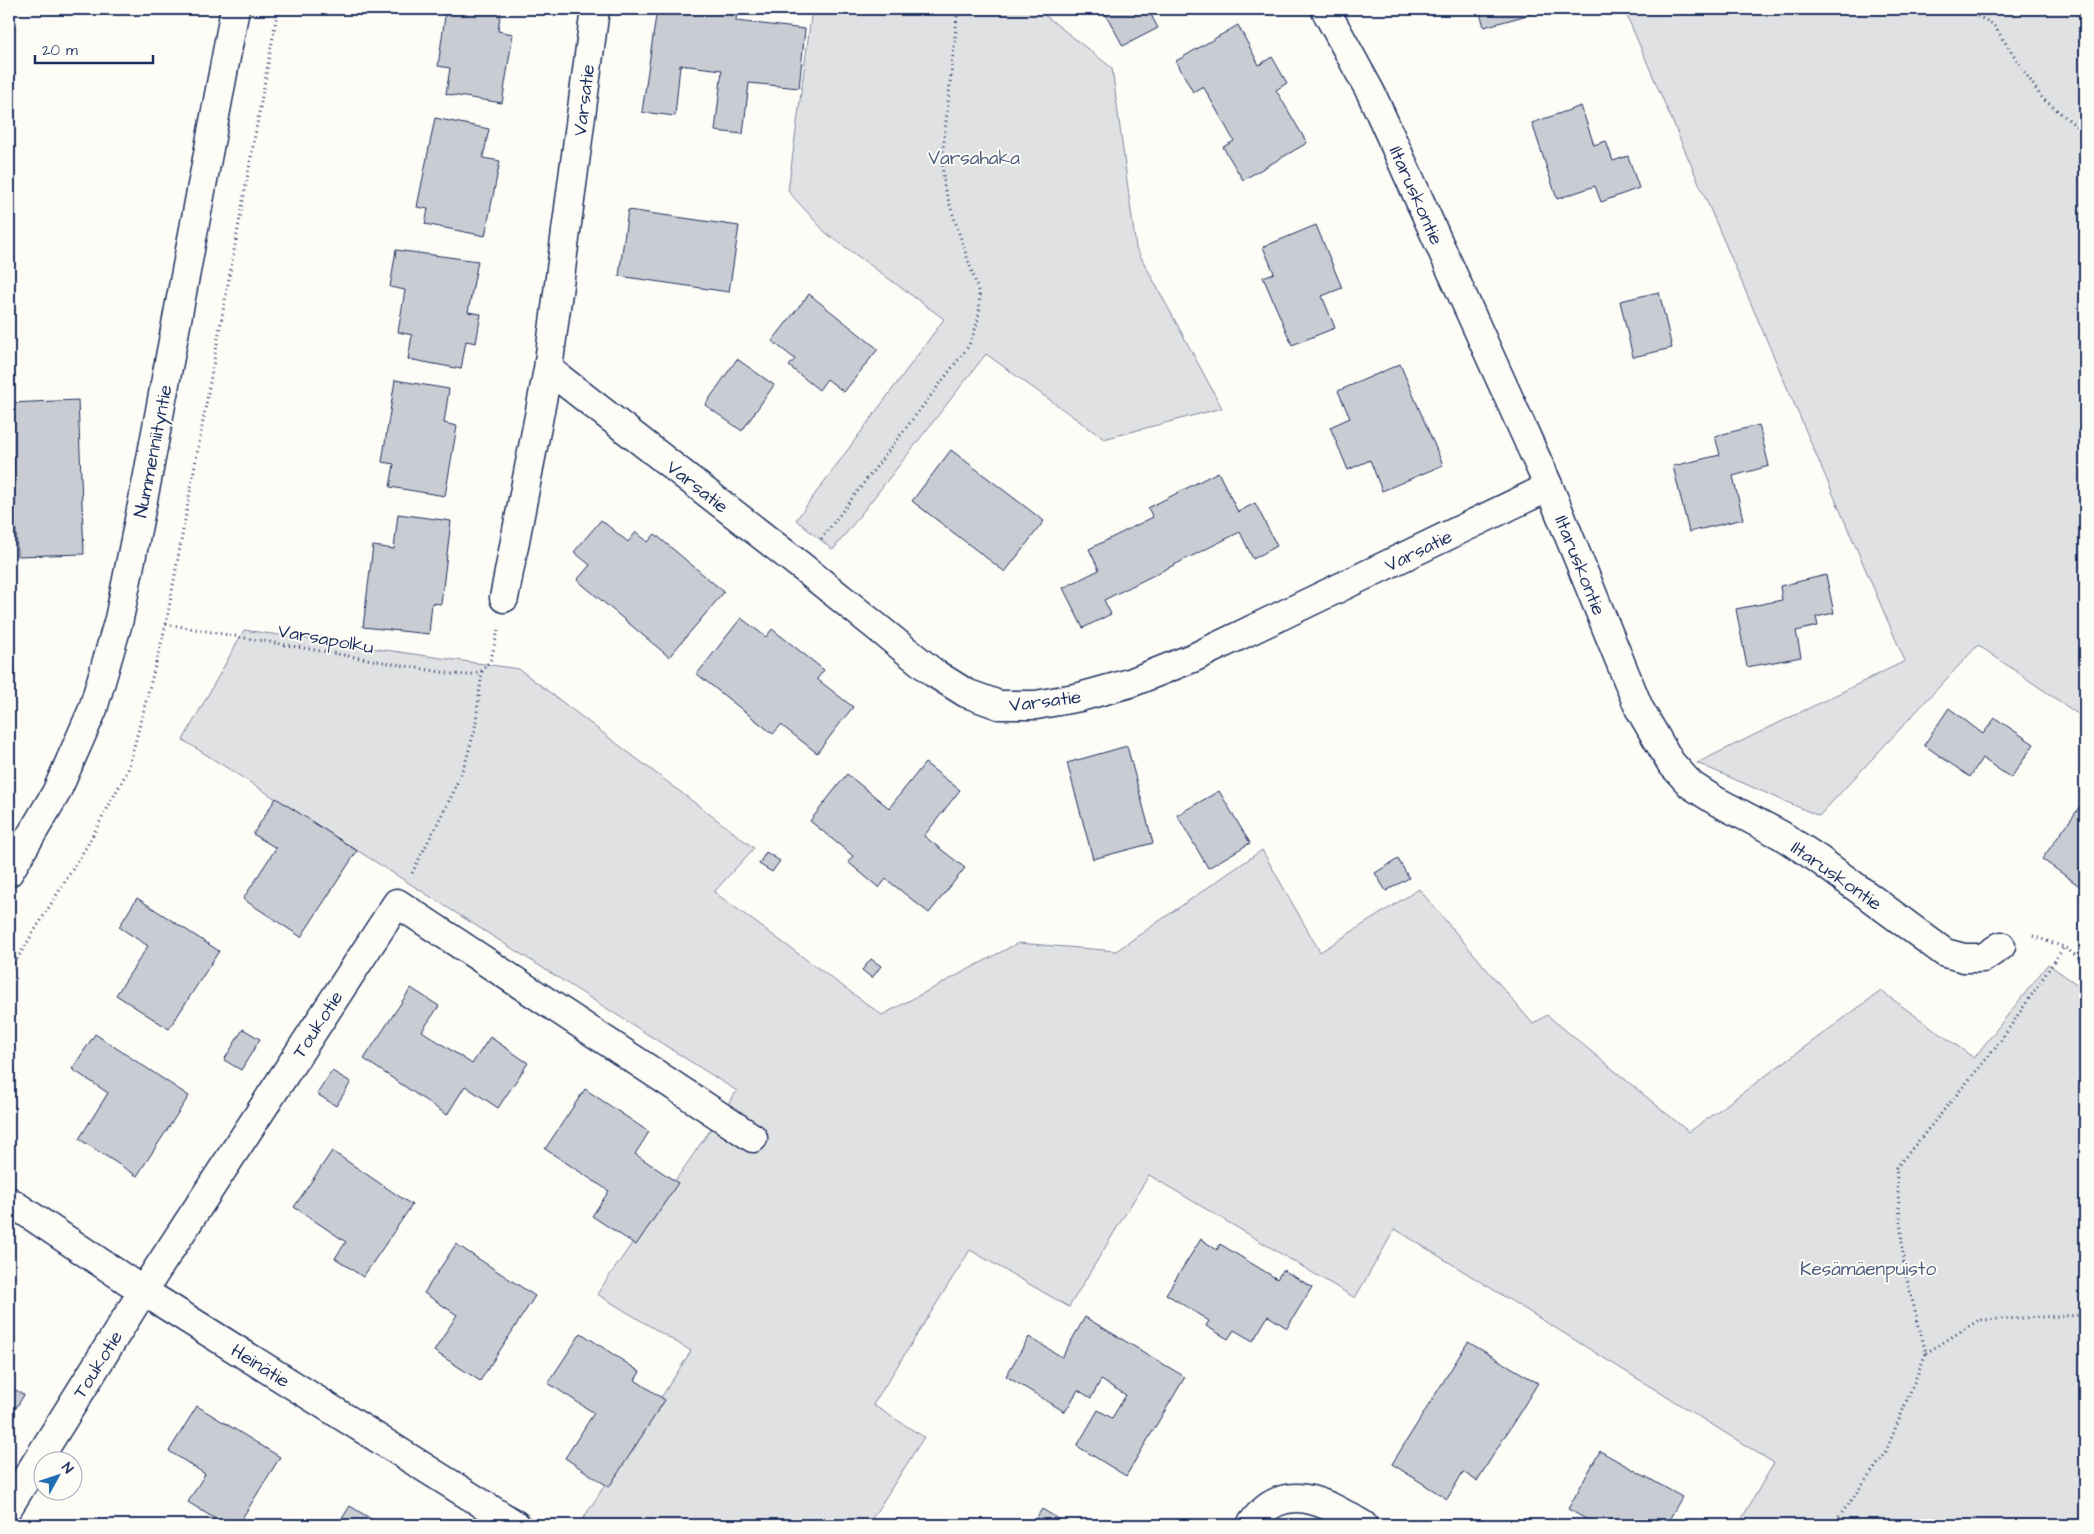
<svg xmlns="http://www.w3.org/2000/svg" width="2094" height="1534" font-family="'Architects Daughter',sans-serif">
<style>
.green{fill:#e0e1e3;stroke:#7e88a0}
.building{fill:#c9ccd3;stroke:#1b2f5e}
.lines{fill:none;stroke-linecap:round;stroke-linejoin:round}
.minor-casing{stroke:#1b2f5e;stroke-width:31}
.tertiary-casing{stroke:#1b2f5e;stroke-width:31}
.path{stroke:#1b2f5e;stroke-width:3;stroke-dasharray:1 4;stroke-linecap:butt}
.minor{stroke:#fdfcf7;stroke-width:28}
.tertiary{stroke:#fdfcf7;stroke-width:28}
.labels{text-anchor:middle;stroke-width:4;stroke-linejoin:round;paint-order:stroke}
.street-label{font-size:19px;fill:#1b2f5e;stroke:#fdfcf7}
.park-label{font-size:19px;fill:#4c5c7f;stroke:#fdfcf7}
</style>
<rect width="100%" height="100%" fill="#fdfcf7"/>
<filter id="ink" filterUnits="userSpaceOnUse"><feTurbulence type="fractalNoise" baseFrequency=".02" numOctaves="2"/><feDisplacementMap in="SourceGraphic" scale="10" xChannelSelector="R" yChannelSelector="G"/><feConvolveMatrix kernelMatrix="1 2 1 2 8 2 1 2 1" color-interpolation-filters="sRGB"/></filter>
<g filter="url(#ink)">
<!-- green -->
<path class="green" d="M812,9h225l75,59 24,180 86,160 -118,31 -118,-85 -153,196 -37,-30 148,-201 -118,-86 -38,-42z
M1624,9h461v710l-107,-74 -159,171 -122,-53 208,-102z
M244,630l275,39 235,179 -40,44 168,123 136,-72 98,8 146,-101 58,102 99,-63 114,135 14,-9 142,117 192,-141 93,67 74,-94 37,26v535h-347l36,-62 -379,-234 -40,69 -206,-123 -80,132 -99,-57 -97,155 51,32 -56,88h-289l112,-174 -94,-57 140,-203 -554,-351z"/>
<!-- building -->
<path class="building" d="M446,9h55l-3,22 15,3 -11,69 -56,-9 4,-26 -12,-2z
M657,9h80l-1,12 69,8 -6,59 -50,-5 -6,51 -28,-3 7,-61 -42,-5 -5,51 -33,-4z
M1113,9h35l10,19 -35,18 -18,-33z
M1479,9h51l1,5 -47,13z
M1238,25l21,40 13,-8 15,26 -11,7 31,53 -64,37 -20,-33 11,-6 -31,-55 -10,6 -17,-31z
M1581,106l13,39 12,-4 7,20 15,-5 11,32 -38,14 -6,-16 -38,13 -25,-76z
M435,118l54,11 -6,29 17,3 -15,75 -60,-12 3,-15 -11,-2z
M628,210l111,16 -10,66 -110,-16z
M1316,225l26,63 -20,8 13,32 -43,17 -29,-68 11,-4 -11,-26z
M396,250l82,11 -10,51 13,2 -5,29 -10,-2 -5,28 -53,-10 4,-24 -14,-3 7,-42 -15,-3z
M1659,292l13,56 -39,9 -13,-56z
M809,294l69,55 -34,43 -17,-13 -8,11 -30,-24 6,-7 -23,-18z
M737,359l37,26 -32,46 -37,-26z
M1400,364l43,101 -61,26 -12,-31 -22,10 -18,-43 20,-9 -12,-27z
M395,380l54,9 -5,34 13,3 -12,70 -55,-9 4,-23 -12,-2z
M78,400l6,154 -67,2 -4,-101h-4v-52z
M1759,425l10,41 -36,10 10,43 -54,13 -16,-66 47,-11 -5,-19z
M951,450l93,71 -39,51 -93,-71z
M1218,472l20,40 17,-9 22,43 -24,13 -13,-27 -136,68 7,14 -28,14 -20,-40 36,-18 -10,-21 64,-32 -5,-9z
M398,514l53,7 -10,83 -9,-1 -3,31 -66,-7 10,-81 21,3z
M601,520l27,22 8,-10 12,10 7,-8 69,58 -55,65 -92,-77 13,-15 -16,-13z
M1826,575l8,38 -18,4 2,9 -22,5 5,26 -54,10 -11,-58 46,-9 -2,-14z
M741,618l25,19 6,-8 52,41 -7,9 36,28 -36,46 -36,-28 -8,9 -76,-60z
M1949,708l34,26 12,-16 39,26 -23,34 -29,-20 -12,19 -46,-32z
M1127,746l26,97 -60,16 -26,-96z
M925,763l35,27 -36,46 41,32 -36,45 -43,-34 -7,9 -31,-26 5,-6 -43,-35 37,-47 42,34z
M1219,791l31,52 -42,25 -31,-53z
M276,798l81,53 -56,86 -58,-38 33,-51 -23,-14z
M2079,808l6,5v77l-43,-31z
M766,852l14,9 -8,11 -13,-8z
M1398,859l11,19 -23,13 -11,-18z
M137,898l82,53 -50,78 -53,-34 32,-49 -29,-19z
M871,959l10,7 -9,12 -10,-8z
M411,988l28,18 -17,25 50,33 18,-27 38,26 -30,45 -33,-22 -18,29 -83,-56z
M243,1029l17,10 -19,31 -17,-10z
M95,1034l94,62 -52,80 -58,-37 29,-46 -36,-24z
M332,1071l19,11 -15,24 -19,-12z
M585,1089l64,43 -14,22 43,29 -42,62 -44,-29 17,-25 -64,-42z
M332,1151l80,54 -49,72 -28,-19 11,-16 -52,-35z
M1201,1239l16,11 3,-6 57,35 6,-9 29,17 -25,41 -19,-12 -15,25 -19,-11 -6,9 -22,-13 3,-5 -43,-27z
M456,1244l79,52 -55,85 -46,-30 23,-36 -33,-22z
M1085,1317l100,60 -59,99 -49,-30 21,-36 14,8 14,-23 -25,-15 -10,18 -13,-8 -13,22 -59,-36 23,-39 33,20z
M581,1333l59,39 -5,8 30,20 -56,87 -44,-29 29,-45 -46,-30z
M1468,1342l70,41 -61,98 -14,-9 -16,27 -55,-35z
M9,1386l15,9 -8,13 -7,-4z
M197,1406l83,51 -42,68h-13l-37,-23 17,-28 -36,-23z
M1600,1451l82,46 -16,28h-69l-29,-16z
M350,1506l31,19h-43z
M1042,1509l27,16h-37z"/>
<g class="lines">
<defs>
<path id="minor" d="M1325,9l46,84 178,394 90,221 32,55 20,22 25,16 65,34 37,24 127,94 19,5h19l18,-12
M548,369l253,197 133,107 32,20 33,12h37l44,-8 50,-14 65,-26 354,-170
M504,598l44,-229 47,-360
M9,1201l134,90 373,234
M9,1506l134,-215 254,-388 356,235
M1251,1525c33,-47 74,-23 112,0"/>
<path id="tertiary" d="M9,872l47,-79 37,-84 26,-90 28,-139 88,-471"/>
</defs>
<!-- minor casing -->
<use href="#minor" class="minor-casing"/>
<!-- tertiary casing -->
<use href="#tertiary" class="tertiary-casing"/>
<!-- path -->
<path class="path" d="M1964,9l29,15 49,74 43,35
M821,539l147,-192c9,-20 13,-32 11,-54l-35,-106 -2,-28 16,-150
M166,624l286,50 17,1 13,-4
M412,873l41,-80 13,-33 9,-31 7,-58 9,-12 7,-29
M2033,936l31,11 21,15
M9,972l78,-126 41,-76 38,-146 112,-615
M1926,1353l53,-33 106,-5
M1833,1525l52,-71 41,-101 -22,-85 -8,-100 101,-122 67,-99"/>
<!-- minor -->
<use href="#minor" class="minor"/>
<!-- tertiary -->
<use href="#tertiary" class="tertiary"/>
</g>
</g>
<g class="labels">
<!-- street labels -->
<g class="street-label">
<text transform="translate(583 100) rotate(-83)" y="7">Varsatie</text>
<text transform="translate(1417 195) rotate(66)" y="7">Iltaruskontie</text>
<text transform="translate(152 451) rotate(-79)" y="7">Nummenniityntie</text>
<text transform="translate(698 486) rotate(38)" y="7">Varsatie</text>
<text transform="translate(1418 550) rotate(-26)" y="7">Varsatie</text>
<text transform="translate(1581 565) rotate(68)" y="7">Iltaruskontie</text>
<text transform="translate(326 638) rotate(10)" y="7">Varsapolku</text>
<text transform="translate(1045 700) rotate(-7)" y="7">Varsatie</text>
<text transform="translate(1837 875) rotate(35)" y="7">Iltaruskontie</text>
<text transform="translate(317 1024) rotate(-57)" y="7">Toukotie</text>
<text transform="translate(97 1364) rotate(-58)" y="7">Toukotie</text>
<text transform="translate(261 1365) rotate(32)" y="7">Heinätie</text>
</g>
<!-- park labels -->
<g class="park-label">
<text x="974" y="164">Varsahaka</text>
<text x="1868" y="1275">Kesämäenpuisto</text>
</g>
</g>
<!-- margin -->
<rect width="2094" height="1534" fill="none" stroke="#fdfcf7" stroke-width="30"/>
<rect x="15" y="15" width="2064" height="1504" fill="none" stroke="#1b2f5e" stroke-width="2" filter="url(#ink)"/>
<!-- north arrow -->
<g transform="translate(58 1476) rotate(50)"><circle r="24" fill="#fdfcf7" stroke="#a3aaba"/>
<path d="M0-4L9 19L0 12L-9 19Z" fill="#1f6fb2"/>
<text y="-8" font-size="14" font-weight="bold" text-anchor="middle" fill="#1b2f5e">N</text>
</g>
<!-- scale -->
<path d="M35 55v8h118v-8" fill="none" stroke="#1b2f5e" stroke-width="2.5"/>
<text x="42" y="55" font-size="15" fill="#1b2f5e" stroke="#fdfcf7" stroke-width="4" paint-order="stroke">20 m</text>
</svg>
